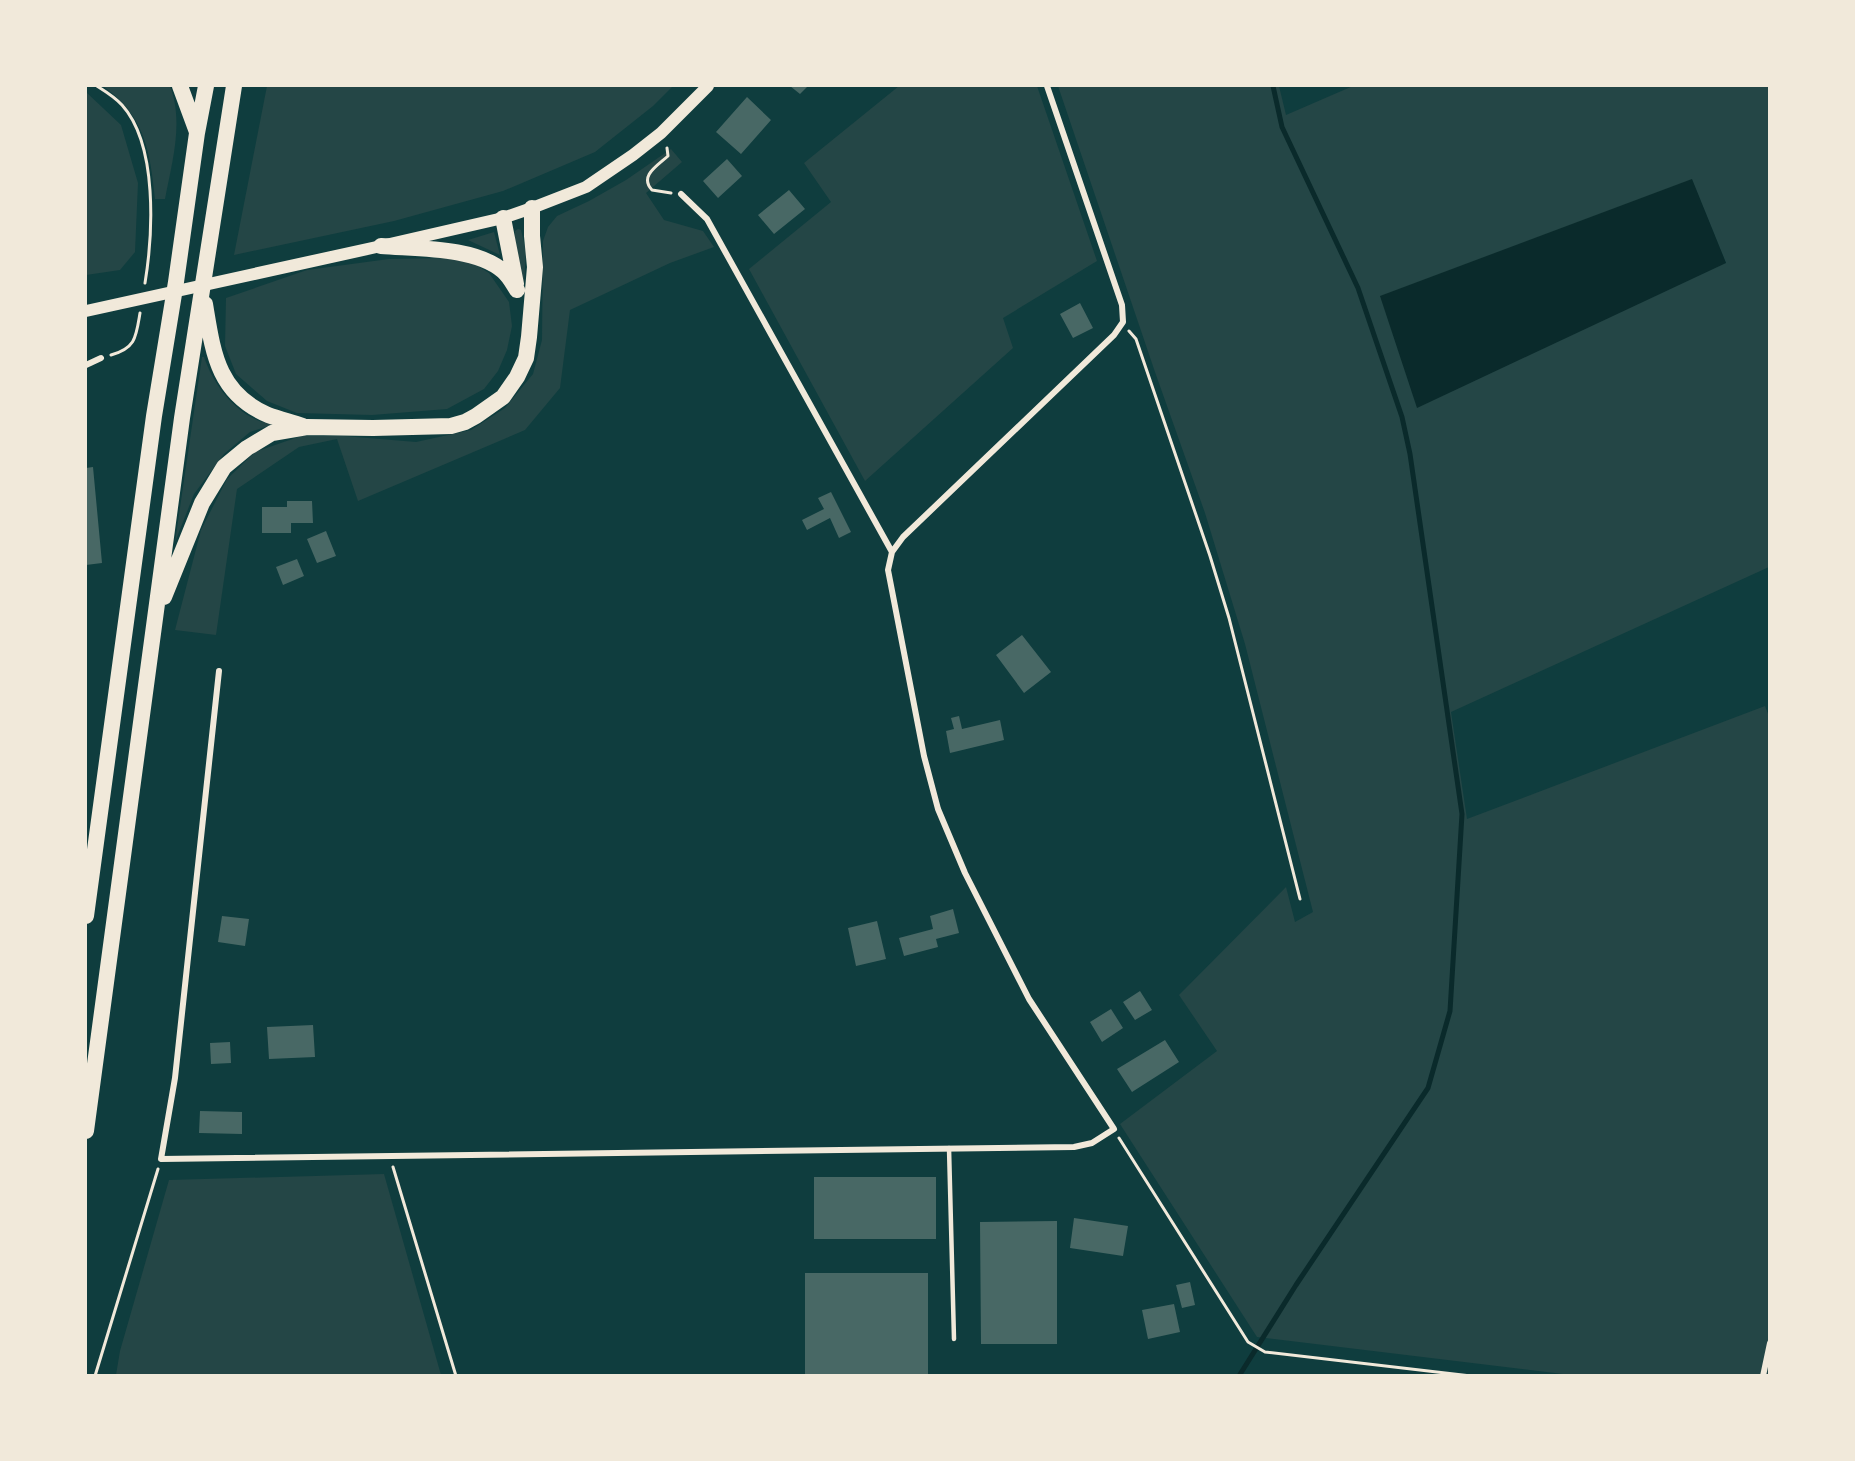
<svg xmlns="http://www.w3.org/2000/svg" width="1855" height="1461" font-family="Raleway,sans-serif">
<style>
.green{fill:#244646;fill-rule:evenodd}
.water{fill:#0a2a2b}
.lines{fill:none;stroke-linecap:round;stroke-linejoin:round}
.stream{stroke:#0a2a2b;stroke-width:5}
.building{fill:#486865}
.path{stroke:#f1e9da;stroke-width:3}
.service{stroke:#f1e9da;stroke-width:4.5}
.minor{stroke:#f1e9da;stroke-width:6}
.secondary{stroke:#f1e9da;stroke-width:12}
.trunk{stroke:#f1e9da;stroke-width:16}
</style>
<rect width="100%" height="100%" fill="#0f3d3e"/>
<!-- green -->
<path class="green" d="M103,86h67c14,36 2,76 -5,113h-10c-5,-48 -10,-83 -52,-113z
M267,86h406l-20,20 -58,46 -92,39 -109,30 -160,34z
M899,86h138l60,175 -94,57 10,30 -148,133 -116,-212 82,-67 -27,-39z
M1058,86h221l7,29 67,-29h416v481l-318,145 16,107 298,-113 5,13 -1,656h-198l-314,-38 -137,-213 97,-73 -38,-56 107,-108 9,35 18,-10 -68,-268 -40,-131 -50,-141zM1692,180l34,83 -346,34z
M86,92l35,33 17,58 -3,69 -15,18 -34,5z
M671,149l11,13 -36,31 18,27 39,11 11,16 -44,16 -100,47 -10,78 -35,42 -167,71 -21,-62 -38,8 -62,42 -21,146 -41,-5 26,-100 26,-51 28,-27 46,-16h43l72,6 55,-12 34,-22 28,-34 9,-34 1,-99 5,-14 9,-11 32,-15 37,-21z
M518,229l3,1 5,21 -2,32 -9,-42v-10z
M494,232l6,23 -32,-15z
M445,258l26,4 18,11 20,29 3,24 -5,24 -9,21 -14,18 -37,20 -75,6 -75,-2 -30,-12 -31,-27 -11,-28 1,-48 81,-28 82,-11z
M202,357h2c8,24 27,51 51,62 5,3 13,4 19,5l-24,8 -26,22 -30,40 -19,48z
M384,1174l57,201h-325l4,-24 49,-171z"/>
<!-- water -->
<path class="water" d="M1692,179l34,84 -309,145 -37,-112z"/>
<g class="lines">
<!-- stream -->
<path class="stream" d="M1239,1376l57,-91 132,-197 22,-77 12,-197 -52,-360 -8,-37 -44,-129 -76,-161 -9,-41"/>
</g>
<!-- building -->
<path class="building" d="M790,86h18l-8,8z
M747,97l24,23 -30,34 -25,-22z
M727,159l15,17 -24,22 -15,-17z
M789,190l16,19 -31,25 -16,-19z
M1080,303l13,25 -20,10 -13,-24z
M93,467l9,96 -16,2v-97z
M831,492l20,40 -12,6 -9,-20 -23,12 -5,-10 22,-11 -6,-11z
M287,501h25l1,22h-22v10h-29v-26h25z
M326,531l10,25 -19,7 -10,-24z
M297,559l7,17 -21,9 -7,-18z
M1022,635l29,37 -27,21 -28,-38z
M959,716l3,13 38,-9 4,20 -54,13 -4,-22 8,-2 -3,-11z
M953,909l6,24 -23,6 2,8 -34,9 -5,-18 34,-9 -3,-13z
M222,916l27,3 -4,27 -27,-4z
M877,921l9,38 -30,7 -8,-38z
M1140,991l12,19 -17,10 -12,-18z
M1111,1009l12,19 -21,14 -12,-20z
M313,1025l2,32 -46,2 -2,-32z
M1165,1040l14,22 -47,30 -15,-23z
M230,1042l1,21 -20,1 -1,-21z
M200,1111l42,1v22l-43,-1z
M814,1177h122v62h-122z
M1074,1218l54,8 -5,30 -53,-8z
M1057,1221v123h-76l-1,-122z
M805,1273h123v103h-123z
M1190,1282l5,23 -13,3 -6,-23z
M1174,1304l6,28 -32,7 -6,-29z"/>
<g class="lines">
<!-- path -->
<path class="path" d="M97,86c8,5 18,11 25,19 36,40 31,129 23,178
M667,148l1,8c-11,10 -29,20 -16,34l19,3
M1129,331l7,8 74,217 19,62 71,281
M111,355c25,-7 25,-18 29,-42
M1119,1138l129,204 17,10 206,24
M393,1167l63,209
M95,1376l63,-207"/>
<!-- service -->
<path class="service" d="M949,1148l5,191"/>
<!-- minor -->
<path class="minor" d="M86,365l15,-7
M892,552l11,-15 211,-202 9,-13 -1,-17 -75,-219
M219,671l-44,407 -14,81 913,-12 18,-4 22,-14 -85,-130 -64,-126 -27,-64 -14,-53 -36,-186 4,-18 -185,-333 -26,-25
M1763,1376l7,-33"/>
<!-- secondary -->
<path class="secondary" d="M86,311l295,-65 122,-28 29,-10 54,-21 47,-32 28,-22 47,-47"/>
<!-- trunk -->
<path class="trunk" d="M180,86l17,46
M503,218l13,66
M381,246c37,3 94,1 122,25 6,5 10,13 14,19
M205,304c8,48 12,89 63,111 11,4 23,7 35,11
M164,597l38,-94 22,-36 23,-19 25,-15 35,-6 66,1 78,-2 14,-4 11,-6 27,-19 14,-20 9,-19 3,-21 6,-70 -3,-31v-28
M86,916l68,-500 22,-134 21,-149 9,-47
M86,1131l96,-713 52,-332"/>
</g>
<!-- border -->
<rect width="1855" height="1461" fill="none" stroke="#f1e9da" stroke-width="174"/>
</svg>
